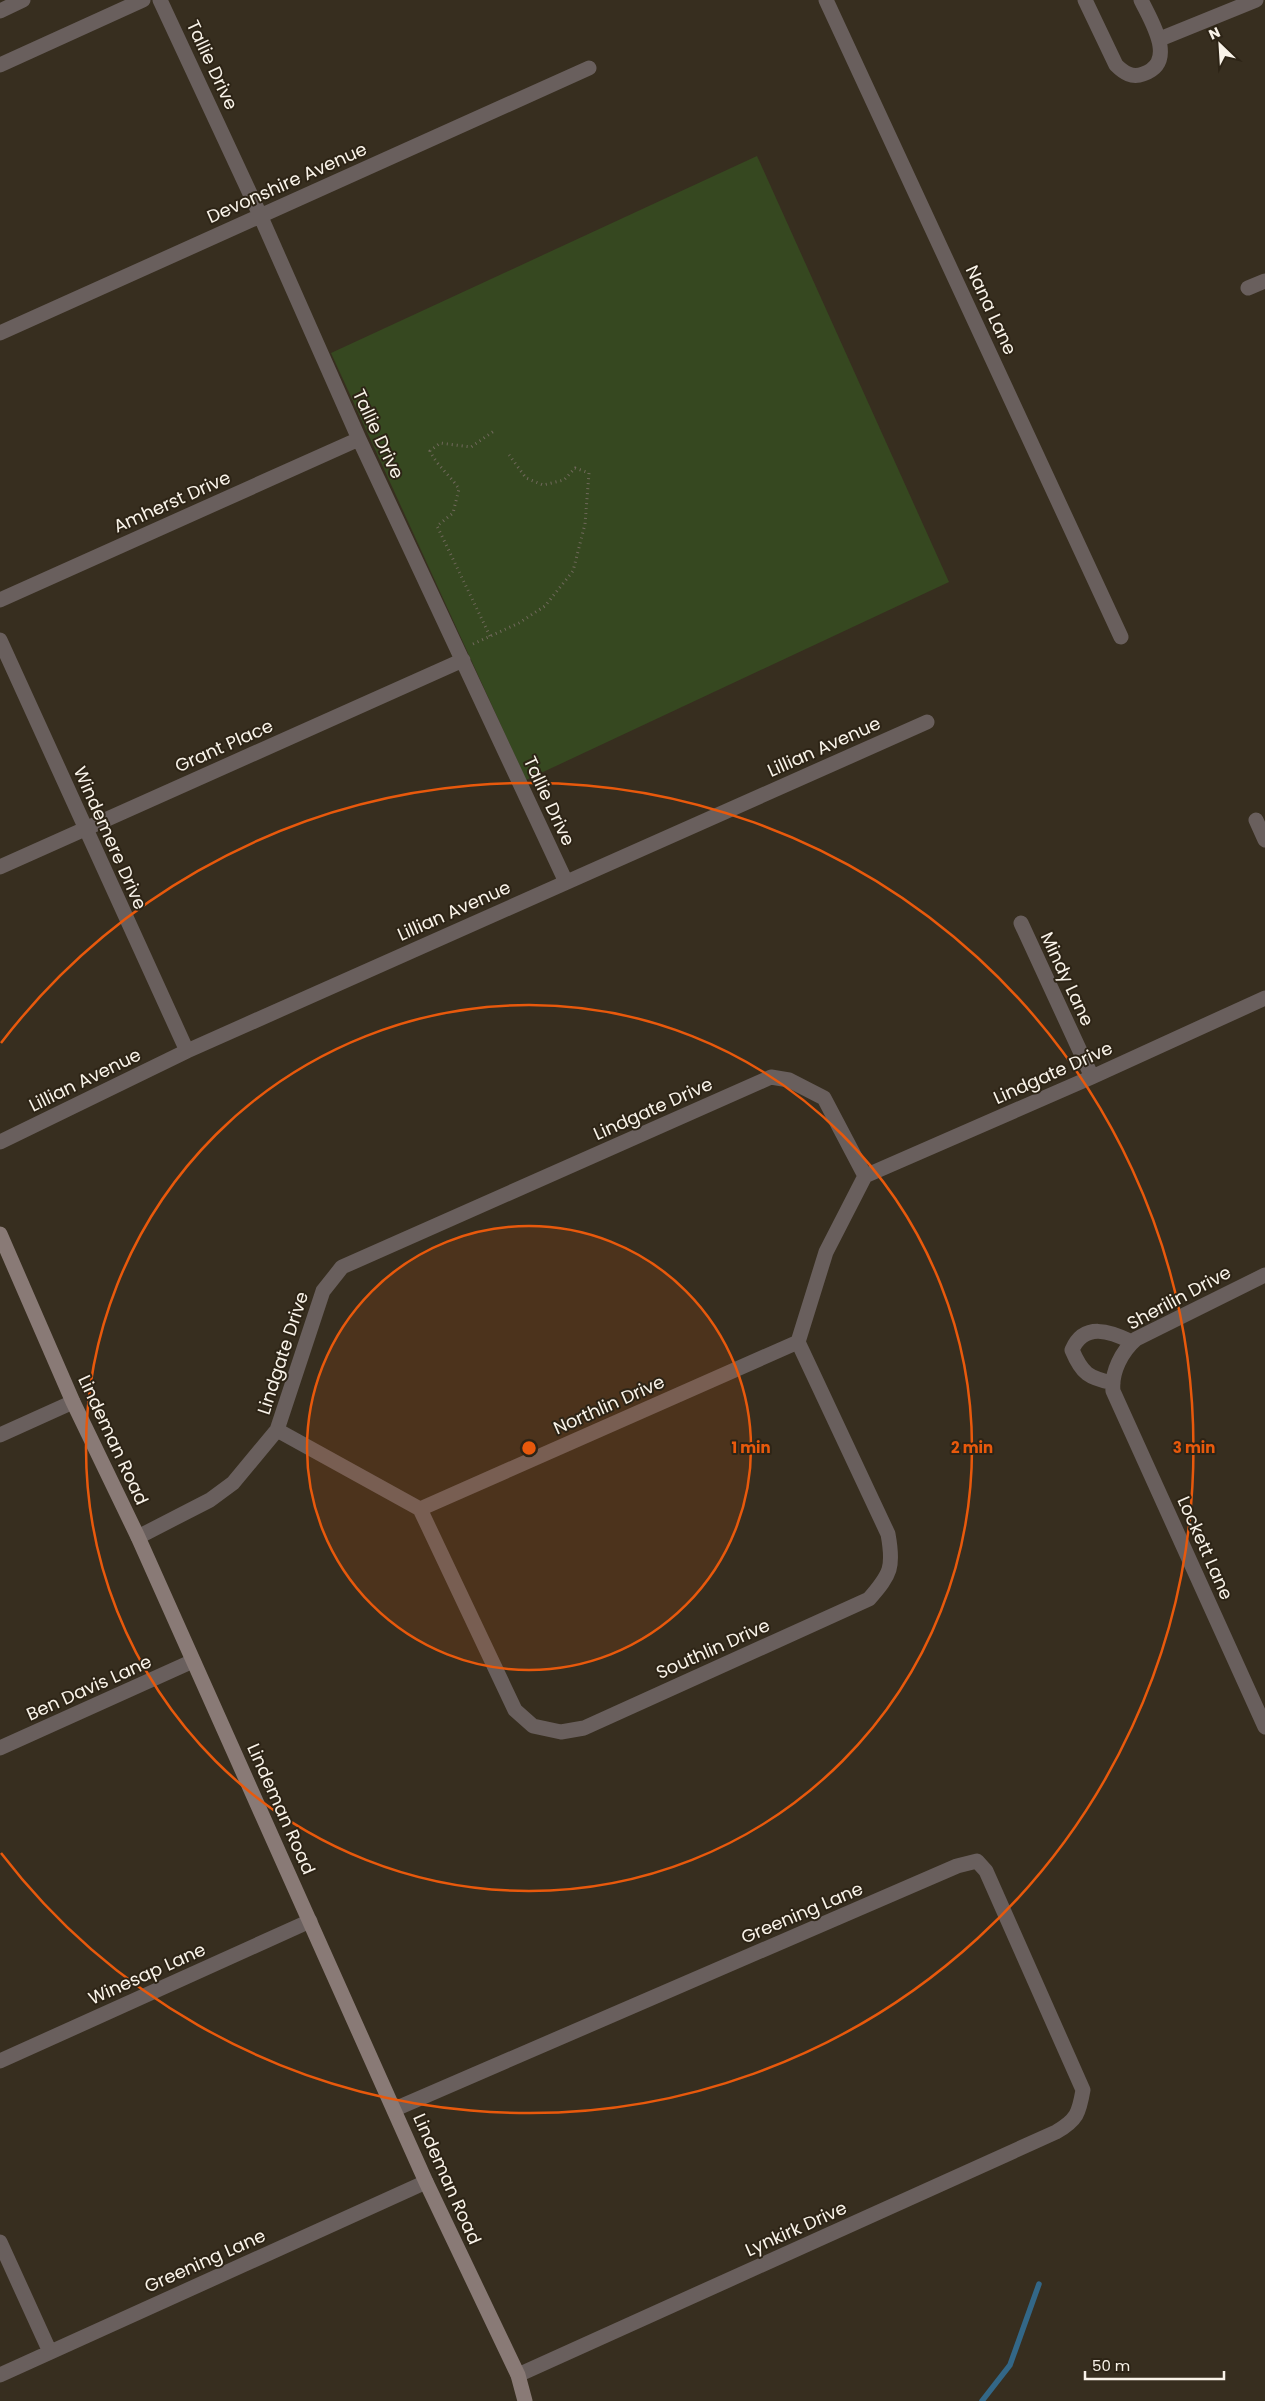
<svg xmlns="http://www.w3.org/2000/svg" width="1265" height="2401" font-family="Poppins,sans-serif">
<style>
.green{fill:#364820}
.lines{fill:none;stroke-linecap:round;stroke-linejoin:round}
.stream{stroke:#336787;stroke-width:5.5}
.path{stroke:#71695c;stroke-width:3;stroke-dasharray:1 4;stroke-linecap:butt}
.street{stroke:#695f5d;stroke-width:15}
.secondary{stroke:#897a76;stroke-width:15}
.ring{fill:none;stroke:#e8590c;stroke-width:2.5}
.labels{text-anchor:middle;stroke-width:4;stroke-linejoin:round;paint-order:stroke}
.street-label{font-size:18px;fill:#f9f3e9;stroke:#2d2416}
.centre{fill:#e8590c;stroke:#2d2416;stroke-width:2.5}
.ring-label{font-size:15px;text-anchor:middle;font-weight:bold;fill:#e8590c;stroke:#2d2416;stroke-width:4;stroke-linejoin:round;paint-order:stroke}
</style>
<rect width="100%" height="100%" fill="#372e1f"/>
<!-- green -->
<path class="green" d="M757,156l192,426 -423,198 -195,-427z"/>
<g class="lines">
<!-- stream -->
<path class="stream" d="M982,2401l28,-36 29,-81"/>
<!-- path -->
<path class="path" d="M490,636l-53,-110 16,-13 6,-24c-9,-14 -22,-23 -29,-38l10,-8 31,4 23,-16
M473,644l46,-21 26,-17 28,-35 12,-47 4,-51 -14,-5 -11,12 -21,5 -17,-7 -17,-23"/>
<!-- street -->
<path class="street" d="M160,0l100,215 99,224 207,443
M826,0l295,637
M1085,0l31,65c8,8 16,13 27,9 35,-12 8,-53 -2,-74
M0,11l23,-11
M1160,39l96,-39
M0,65l143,-65
M1248,288l17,-7
M0,333l589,-265
M0,600l359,-161
M0,640l187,411
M1256,820l9,20
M0,867l463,-207
M1021,923l71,154
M0,1142l187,-91 740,-329
M1265,1275l-129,64c-14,12 -25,33 -23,52l152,336
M1113,1383c-24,-5 -31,-9 -41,-33 12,-28 38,-19 60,-8
M277,1430l143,79 378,-167 28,-90 39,-76
M0,1435l73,-33
M420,1509l95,201 18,16 28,6 23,-4 285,-129c22,-25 25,-32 19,-65l-90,-192
M138,1537l72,-37 23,-17 44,-53 46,-139 19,-24 429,-190 18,3 35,18 41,78 227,-99 173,-79
M0,1748l193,-87
M0,2061l310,-140
M395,2109l562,-243 20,-5 9,10 97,219c-4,23 -6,30 -27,42l-538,243
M0,2242l50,110
M0,2375l426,-193"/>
<!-- secondary -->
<path class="secondary" d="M0,1234l73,168 65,135 288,645 92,193 7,26"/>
</g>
<!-- distance rings -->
<circle cx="529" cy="1448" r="222" fill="#e8590c" fill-opacity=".12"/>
<g class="ring">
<circle cx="529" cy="1448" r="222"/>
<circle cx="529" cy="1448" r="443"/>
<path d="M1 1043A665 665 0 1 1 1 1853"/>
</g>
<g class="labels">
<!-- street labels -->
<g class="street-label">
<text transform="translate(212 65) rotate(65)" y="6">Tallie Drive</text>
<text transform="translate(287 183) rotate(-24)" y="6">Devonshire Avenue</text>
<text transform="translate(991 310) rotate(65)" y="6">Nana Lane</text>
<text transform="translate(378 434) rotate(65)" y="6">Tallie Drive</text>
<text transform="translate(172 502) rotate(-24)" y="6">Amherst Drive</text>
<text transform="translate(224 746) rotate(-24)" y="6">Grant Place</text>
<text transform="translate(824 747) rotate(-24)" y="6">Lillian Avenue</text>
<text transform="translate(549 801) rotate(65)" y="6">Tallie Drive</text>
<text transform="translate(110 838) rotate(66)" y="6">Windemere Drive</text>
<text transform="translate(454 911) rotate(-24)" y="6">Lillian Avenue</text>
<text transform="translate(1067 979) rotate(65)" y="6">Mindy Lane</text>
<text transform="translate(1053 1073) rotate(-24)" y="6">Lindgate Drive</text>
<text transform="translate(85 1080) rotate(-26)" y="6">Lillian Avenue</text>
<text transform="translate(653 1109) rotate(-24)" y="6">Lindgate Drive</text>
<text transform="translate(1179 1298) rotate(-28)" y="6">Sherilin Drive</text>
<text transform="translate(283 1353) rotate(-72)" y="6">Lindgate Drive</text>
<text transform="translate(609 1405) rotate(-24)" y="6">Northlin Drive</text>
<text transform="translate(113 1440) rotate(65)" y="6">Lindeman Road</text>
<text transform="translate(1205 1548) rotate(66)" y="6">Lockett Lane</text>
<text transform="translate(713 1649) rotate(-24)" y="6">Southlin Drive</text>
<text transform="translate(89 1688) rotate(-24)" y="6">Ben Davis Lane</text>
<text transform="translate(281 1809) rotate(66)" y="6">Lindeman Road</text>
<text transform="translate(802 1913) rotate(-23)" y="6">Greening Lane</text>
<text transform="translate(147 1974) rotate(-24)" y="6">Winesap Lane</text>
<text transform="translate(447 2179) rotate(66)" y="6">Lindeman Road</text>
<text transform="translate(796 2229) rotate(-24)" y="6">Lynkirk Drive</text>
<text transform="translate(205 2261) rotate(-24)" y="6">Greening Lane</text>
</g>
</g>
<circle cx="529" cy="1448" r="8" class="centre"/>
<g class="ring-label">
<text x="751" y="1453">1 min</text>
<text x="972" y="1453">2 min</text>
<text x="1194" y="1453">3 min</text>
</g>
<!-- north arrow -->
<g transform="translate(1220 45) rotate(335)" stroke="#2d2416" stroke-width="4" paint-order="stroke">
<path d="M0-4L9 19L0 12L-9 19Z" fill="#f9f3e9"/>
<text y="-8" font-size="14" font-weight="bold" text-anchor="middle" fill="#f9f3e9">N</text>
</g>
<!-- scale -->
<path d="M1085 2371v8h139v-8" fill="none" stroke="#f9f3e9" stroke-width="2.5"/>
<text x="1092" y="2371" font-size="15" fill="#f9f3e9" stroke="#2d2416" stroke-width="4" paint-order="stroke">50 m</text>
</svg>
